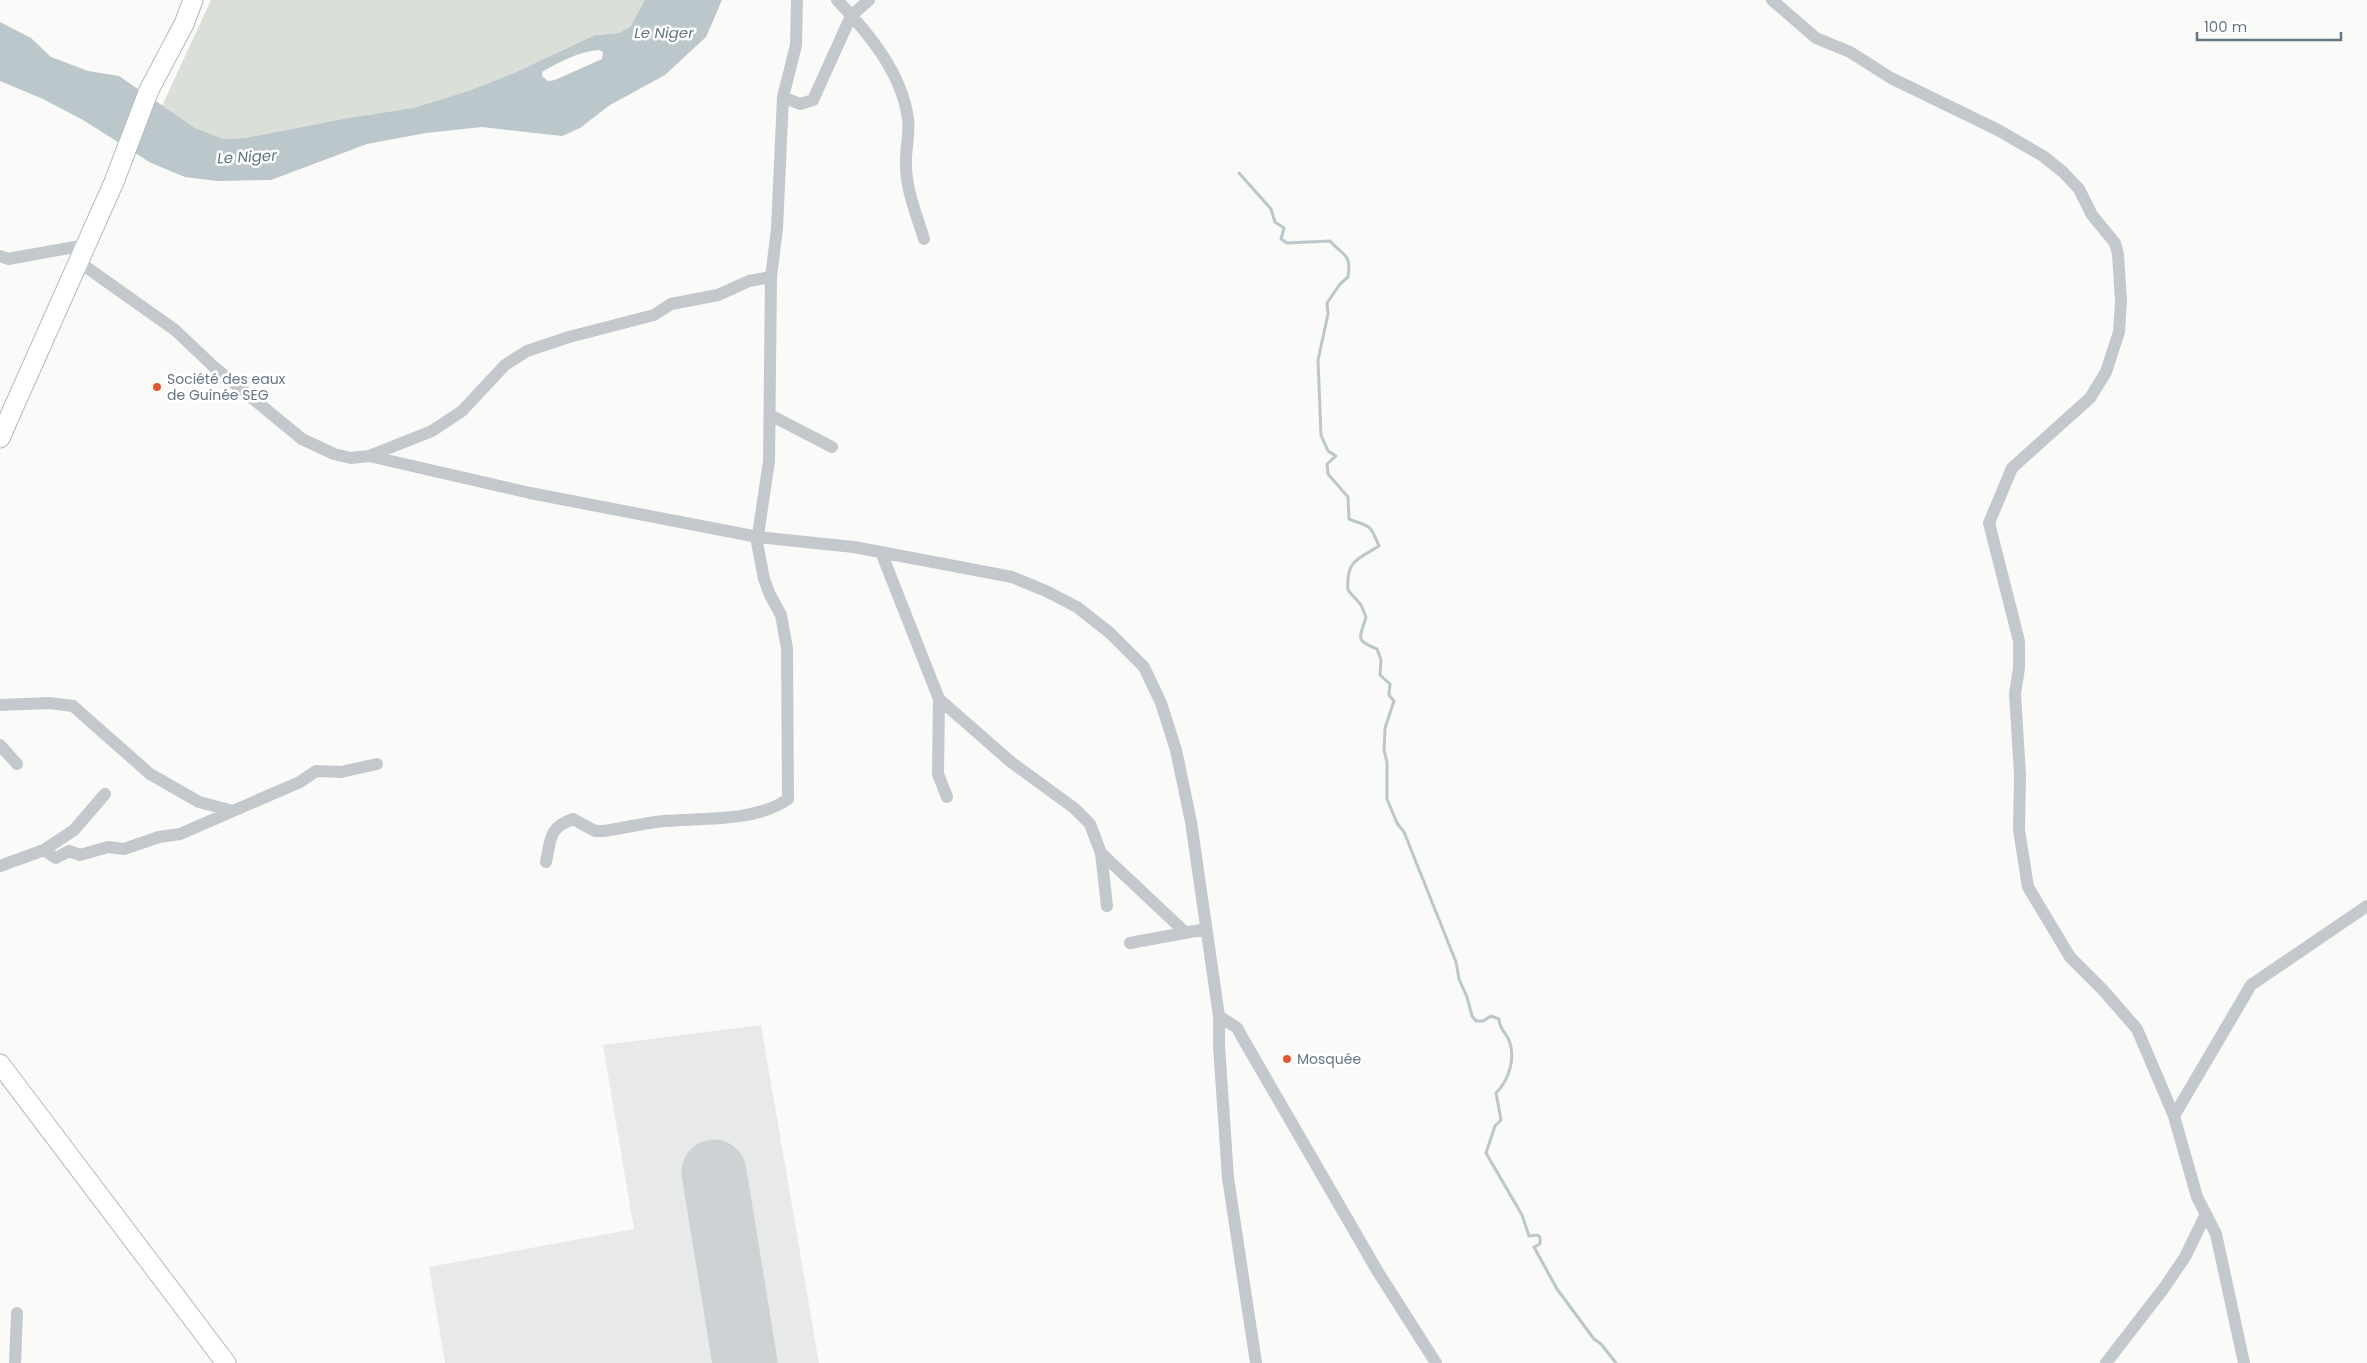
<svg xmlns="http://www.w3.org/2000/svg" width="2367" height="1363" font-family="Poppins,sans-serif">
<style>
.built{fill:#e8e9e9}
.green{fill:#dadfd7}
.water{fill:#bbc7cb;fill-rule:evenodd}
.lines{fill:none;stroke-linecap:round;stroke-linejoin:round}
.stream{stroke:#bbc7cb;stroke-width:3}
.runway{stroke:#ced2d4;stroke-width:65}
.highway-casing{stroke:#b4b9bd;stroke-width:21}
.minor{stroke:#c3c8cc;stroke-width:12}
.highway{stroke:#fff;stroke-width:19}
.poi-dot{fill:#e4572e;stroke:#fff;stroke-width:2}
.labels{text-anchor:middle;stroke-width:5;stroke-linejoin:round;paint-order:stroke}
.poi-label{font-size:14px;fill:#657683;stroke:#fff;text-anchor:start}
.water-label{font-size:15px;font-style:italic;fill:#60757c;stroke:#fff}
</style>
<rect width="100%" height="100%" fill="#fafaf8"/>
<!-- built -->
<path class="built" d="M761,1025l58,338h-374l-16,-96 205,-38 -31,-184z"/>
<!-- green -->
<path class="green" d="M211,0h434l-15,27 -11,6 -24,2 -81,38 -43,17 -58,18 -65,10 -103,20 -21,1 -29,-11 -33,-22z"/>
<!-- water -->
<path class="water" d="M645,0h77l-16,37 -41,38 -55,30 -30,23 -18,8 -80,-9 -56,6 -59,11 -96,36 -54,1 -32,-4 -34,-14 -68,-43 -40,-21 -43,-18v-59l31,16 20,19 37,14 31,5 76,52 29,11 21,-1 103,-20 65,-10 58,-18 43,-17 81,-38 24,-2 11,-6zM599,50l4,2 -1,7 -47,21 -7,1 -6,-5v-4c17,-10 38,-21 57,-22z"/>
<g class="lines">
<!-- stream -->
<path class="stream" d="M1239,173l32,36 4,13 9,6 -3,11 6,4 43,-2c13,15 22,12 18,36l-8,7 -13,19 1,11 -10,46 3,75 7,16 8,5 -9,8 1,10 20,23 1,22c22,9 20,3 30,27 -22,14 -33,14 -31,44l13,15 5,12c-6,21 -12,23 11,32l4,11 -1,15 10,9 -1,11 5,6 -9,27 -1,22 3,12v37l10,24 7,9 52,130 3,17 8,18 5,19 4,5h7l8,-5 8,3c0,9 6,13 10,21 7,18 0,40 -13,53l5,27 -6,6 -9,27 36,62 7,21 8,-1 3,2v7l-6,3 23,42 37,50 7,5 15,19"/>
<!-- runway -->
<path class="runway" d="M714,1172l31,191"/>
<defs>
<path id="highway" d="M0,438l114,-256 35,-92 35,-66 9,-24
M0,1064l226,299"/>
</defs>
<!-- highway casing -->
<use href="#highway" class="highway-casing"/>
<!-- minor -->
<path class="minor" d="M837,0c31,32 65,73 71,119 2,16 -3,31 -2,46 0,25 11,51 18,74
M1772,0l44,38 34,14 41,26 107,52 45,26 20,16 16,17 13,26 23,28 3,11 3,47 -2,31 -13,40 -16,26 -78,70 -23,55 30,118v27l-4,26 5,81 -1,55 9,57 42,70 33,33 34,39 37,87 23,81 19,37 28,129
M783,97l13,-52 1,-45
M0,256l8,3 78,-14
M79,262l96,68 38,36 89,73 32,15 17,4 18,-2 161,37 228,44 96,10 158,30 34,14 31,16 33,26 34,34 17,36 15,47 15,72 28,194 18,12 5,9 136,235 58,91
M770,415l62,32
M369,456l63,-25 30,-20 43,-46 22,-14 42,-14 85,-22 17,-11 47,-9 31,-14 22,-4
M881,552l58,147 72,63 63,46 16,16 11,29 6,53
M939,699l-1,75 9,23
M0,705l49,-2 24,3 77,68 49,28 34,9 67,-29 16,-11 25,1 36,-8
M0,745l17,19
M44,850l12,8 13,-7 11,4 28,-8 16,2 35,-12 21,-3 53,-23
M1101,853l85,80
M546,862c5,-23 2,-34 27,-43l22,12h9c20,-3 40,-8 60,-10 38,-3 92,1 124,-22l-1,-151 -6,-33 -11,-20 -6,-16 -7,-37 12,-81 2,-184 6,-48 6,-132 17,7 13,-4 38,-84 18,-16
M0,866l44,-16 30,-20 31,-36
M1130,943l76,-14
M1219,1016v30l9,132 28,185
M2174,1116l77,-131 116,-79
M15,1363l2,-50
M2106,1363l58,-75 21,-31 21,-43"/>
<!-- highway -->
<use href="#highway" class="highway"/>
</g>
<!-- markers -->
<g class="poi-dot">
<circle cx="157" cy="387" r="5"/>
<circle cx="1287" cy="1059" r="5"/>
</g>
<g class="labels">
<!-- poi labels -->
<g class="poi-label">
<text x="167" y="384">Société des eaux<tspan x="167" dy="16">de Guinée SEG</tspan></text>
<text x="1297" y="1064">Mosquée</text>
</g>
<!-- water labels -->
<g class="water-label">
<text x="664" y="38">Le Niger</text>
<text transform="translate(247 157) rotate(-3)" y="5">Le Niger</text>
</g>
</g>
<!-- scale -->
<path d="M2197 32v8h144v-8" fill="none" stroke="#657683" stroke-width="2.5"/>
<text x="2204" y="32" font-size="15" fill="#657683" stroke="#ffffff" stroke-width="4" paint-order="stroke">100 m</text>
</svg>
